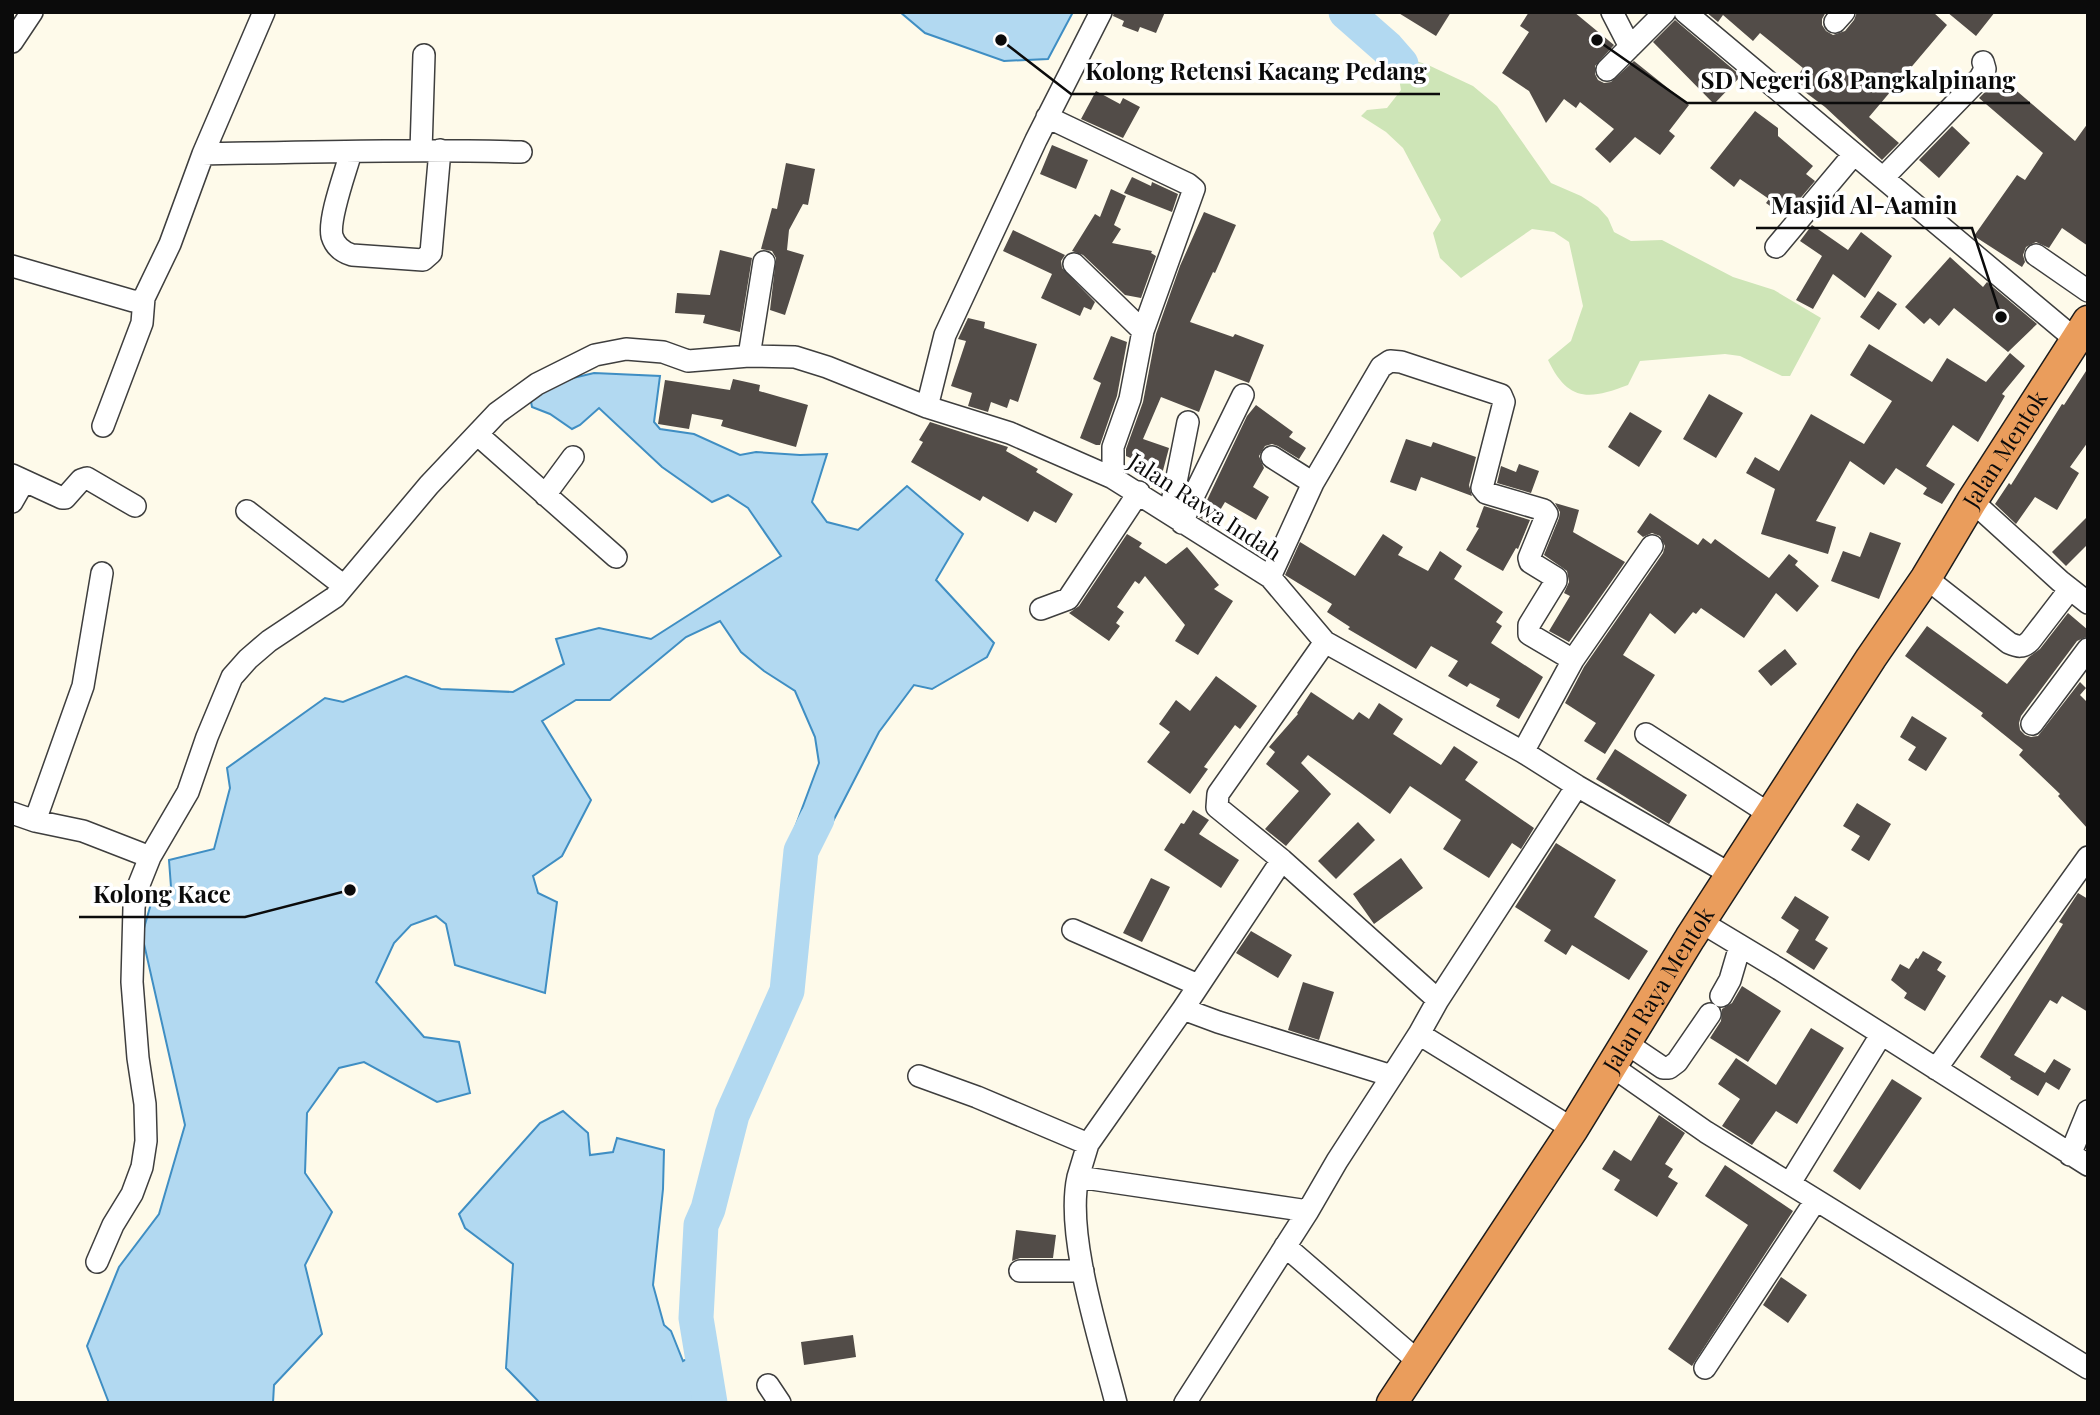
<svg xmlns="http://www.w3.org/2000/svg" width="2100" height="1415" font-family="'Playfair Display',serif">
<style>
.green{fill:#cee5b7}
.water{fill:#b2d9f1;stroke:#3f8ec3;stroke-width:2}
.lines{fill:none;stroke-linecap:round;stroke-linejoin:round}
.river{stroke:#b2d9f1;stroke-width:35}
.building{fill:#524c48}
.minor-casing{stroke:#3e3e3e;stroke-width:24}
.highway-casing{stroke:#1c1c1c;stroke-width:33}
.minor{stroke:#fff;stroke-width:21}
.highway{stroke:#ea9d5c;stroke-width:30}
.labels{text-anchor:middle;stroke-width:7;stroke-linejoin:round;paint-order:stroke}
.street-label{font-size:23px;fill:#0b0b0b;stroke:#fff}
.leader{fill:none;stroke:#0b0b0b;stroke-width:2.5}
.callout-dot{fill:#0b0b0b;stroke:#fff;stroke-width:2.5}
.callout-label{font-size:24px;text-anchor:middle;font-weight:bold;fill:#0b0b0b;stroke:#fff;stroke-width:7;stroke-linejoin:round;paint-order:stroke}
</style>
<rect width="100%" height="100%" fill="#fefaea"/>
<!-- green -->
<path class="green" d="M1408,59l18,5 47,22 24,20 54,77 30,13 17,11 10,11 6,14 17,9 31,-1 71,37 41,13 47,28 -31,58h-8l-42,-20 -15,-2 -85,7 -12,24c-39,15 -60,17 -80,-25l23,-19 12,-35 -14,-64 -15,-10 -22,-3 -71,49 -21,-20 -7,-25 8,-13 -38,-72 -17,-16 -25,-16 6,-6 20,-2 14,-18 -4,-23z"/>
<!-- water -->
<path class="water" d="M900,12h173l-25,47 -44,2 -79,-28z
M594,373l66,3 -6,46 6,7 34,5 46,21 16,-3 44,3 27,-1 -15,48 15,20 31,8 49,-44 56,48 -27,46 58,63 -7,14 -55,32 -18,-4 -35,47 -67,130 -28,4 3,-17 32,-86 -4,-26 -20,-46 -31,-20 -23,-19 -21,-31 -34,16 -76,63h-34l-34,21 49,79 -29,56 -29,20 5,17 19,9 -12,91 -90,-28 -9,-41 -10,-8 -25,9 -17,18 -18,39 48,55 35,5 11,51 -33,9 -73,-40 -25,6 -32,45 -2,60 27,39 -27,53 17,69 -48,51 -1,18h-164l-22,-57 32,-79 40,-53 26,-89 -43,-190 12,-42 17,-6 -2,-27 45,-11 16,-61 -3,-20 98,-70 18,4 63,-26 35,13 72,3 51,-28 -8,-25 43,-11 52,11 130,-83 -33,-48 -20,-13 -16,7 -50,-35 -63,-59 -19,17 -8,4 -22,-15 -18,-7 -2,-11 43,-18z
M563,1111l25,22 2,22 23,-3 4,-14 47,12 -1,39 -10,96 11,40 7,6 12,30 9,-5 -9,-31 20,-12 16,90h-179l-34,-35 7,-104 -48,-36 -6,-14 81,-91z"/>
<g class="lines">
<!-- river -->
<path class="river" d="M1346,12l41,36 14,16
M710,1403l-14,-85 5,-93 7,-16 24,-94 55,-124 14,-140 16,-32"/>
</g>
<!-- building -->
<path class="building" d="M1114,12h51l-9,21 -16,-6 -2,5 -16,-6 2,-5 -11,-5z
M1397,12h54l-15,24z
M1529,12h45l40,33 -19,21v8l3,6 6,3 7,-1 23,-21 55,44 -20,26 6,5 -15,19 -25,-18 -25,26 -15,-14 19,-20 -34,-27 -4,6 -12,-9 -18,24 -17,-32 -27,-18 27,-41 -9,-6z
M1706,12h120l-4,7v6l4,6 7,4 12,-4 9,-11 3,-8h76l14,13 -78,92 30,26 -17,17 -57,-53 -32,-24 10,-15 -43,-35 -7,8 -30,-26 -5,7z
M1947,12h48l-19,24z
M1675,20l66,56 -27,28 -61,-62z
M1997,74l78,67 13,-18v123l-26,-18 -13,20 -13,-6 -10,5 -3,8 2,7 -3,5 -48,-31 43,-61 8,5 18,-27 -64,-55 11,-11z
M1096,91l24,13 3,-6 17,9 -17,31 -42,-19z
M1755,111l23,17v8l35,30 -7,8 9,7 -24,28 -3,-2 -5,8 -17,-12 3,-4 -29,-20 -6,8 -24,-19z
M1952,126l18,17 -31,35 -20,-18z
M1052,145l36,15 -12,29 -36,-15z
M786,163l29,6 -7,36 -5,-1 -14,26 -2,20 17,5 -19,60 -15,-5 6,-52 -4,-7 -11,-2 11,-41 5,1z
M1132,177l19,9 1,-4 26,12 -6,18 -48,-19z
M1111,189l15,7 -12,29 7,4 -9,14 40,8 -1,2 5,3 -15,42 -16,-3 -42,-40 -11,-4 23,-37 5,3z
M1204,212l32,13 -21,48 -2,-1 -23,50 43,15 2,-3 29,11 -15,38 -34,-13 -16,42 -38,-15 -18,42 26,9 -8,30 -19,-7 2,-7 -18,-8v-7l17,-47 13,-68 24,-68z
M1812,225l36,25 13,-18 31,24 -27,42 -32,-24 -20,35 -17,-9 26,-44 -22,-15z
M1013,230l52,25 -4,6 1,7 33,34 -4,8 -7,-3 -4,9 -39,-18 11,-24 -49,-23z
M720,250l32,8 -12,74 -37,-9 2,-8 -30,-2 2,-20 33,2z
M1950,257l33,30 4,-5 50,42 -29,28 -54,-44 -15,18 -9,-8 -6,6 -19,-17z
M1878,291l19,13 -18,26 -19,-13z
M968,318l17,4 -1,6 53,16 -19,58 -8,-3 -3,9 -16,-6 -3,10 -20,-6 4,-13 -21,-7 15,-45 -8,-2z
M1111,336l16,6 -10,54 -17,49h-4l-16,-7 21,-55 -8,-4z
M1869,344l63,38 15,-24 39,24 24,-29 15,13 -23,28 3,2 -27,46 -25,-17 -27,41 29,18 -13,20 -19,-10 4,-6 -31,-20 -12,17 -34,-24 -34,60 20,6 -8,27 -67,-20 14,-45 -29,-16 9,-16 24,14 32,-57 53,30 28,-43 -42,-26z
M2088,368v74l-18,25 9,6 -22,37 -22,-13 -19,27 -21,-20 14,-21 2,2 51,-81 2,1z
M733,379l27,6 -1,6 49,14 -12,42 -75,-21 2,-6 -31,-6 -3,15 -31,-5 7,-44 65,10z
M1709,394l34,19 -27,45 -33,-19z
M1256,405l37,27 -4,5 17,11 -7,11 -21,-13 -6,-2 -7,2 -6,10 5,12 -11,19 16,10 -13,23 -31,-18 -12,20 -2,-1 -2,2 -10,-6 48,-101z
M1630,412l32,19 -23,36 -31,-20z
M930,422l78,25 -2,4 32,18 -2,3 37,22 -17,29 -22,-12 -6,11 -45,-26 -3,5 -69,-39 12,-20 -4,-2z
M1406,439l25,8 2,-5 43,15 -7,28 3,11 -51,-19 -5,14 -26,-9z
M1519,464l20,7 -8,22 -34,-10 4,-17 15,6z
M1555,503l24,7 -6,22 52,30 -56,80 -20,-11 21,-35 -6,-3 5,-11 -2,-11 -23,-16 15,-37 1,-6z
M1484,506l46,14 -12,29 -2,-1 -13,23 -37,-21 13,-22 -3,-1z
M1650,513l48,32 5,-7 8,6 4,-5 54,39 20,-24 9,7 -3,4 24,21 -22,26 -21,-19 -32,45 -43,-30 -5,6 -3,-2 -18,22 -25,-21 -27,42 32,20 -50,79 -21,-13 12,-18 -31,-20 19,-36 79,-114 2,-7 -5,-10 -8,-3 -9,4 -6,-5z
M2088,516v28l-22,22 -14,-14z
M1870,532l31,11 -22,56 -48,-18 12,-30 17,6z
M1127,534l15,9 -3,4 27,17 21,-17 32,38 -5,4 19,12 -35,54 -23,-14 10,-16 -40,-49 -6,8 -4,-3 -18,26 7,5 -8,11 4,3 -11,15 -40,-28 10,-7z
M1383,534l20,13 -5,8 30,16 12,-20 22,15 -8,13 49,33 -7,10 6,4 -11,17 52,34 -24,42 -23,-13 4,-7 -30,-16 -3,4 -19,-11 10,-15 -27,-15 -15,23 -68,-40 2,-2 -23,-15 5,-8 -47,-29 15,-33 55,34z
M2068,613l20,17v6l-11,5 -56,75 -2,7 1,7 5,5 6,2 7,-1 42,-54 6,6 -6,7 8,8v126l-30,-33 2,-2 -41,-39 4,-5 -42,-34 2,-3 -78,-57 22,-30 80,58 22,-27 11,-8z
M1785,649l12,15 -26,22 -13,-15z
M1216,676l41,30 -17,23 -5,-4 -31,42 4,2 -18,25 -43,-32 23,-30 -11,-8 17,-24 14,11z
M1311,692l42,28 6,-8 10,7 10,-16 24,16 -10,15 48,31 13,-19 24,16 -13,18 69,48 -13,21 -9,-6 -23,35 -46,-29 18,-29 -51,-34 -20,28 -82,-59 -7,8 30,31 -45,52 -21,-17 34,-38 -33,-27 9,-12 -6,-5 29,-33 -1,-1z
M1912,716l35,22 -21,33 -18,-11 8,-13 -16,-10z
M1615,749l72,46 -18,29 -73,-45z
M1857,803l34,21 -22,37 -18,-11 9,-14 -17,-10z
M1193,810l16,10 -10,14 40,26 -18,28 -57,-38 17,-27 3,1z
M1358,822l17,18 -39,39 -18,-18z
M1556,843l60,37 -22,37 54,34 -19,29 -57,-35 -6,10 -22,-14 7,-11 -36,-23z
M1401,858l22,30 -49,36 -21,-30z
M1151,878l19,9 -28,55 -19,-9z
M2078,893l10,6v113l-26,-16 -5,8 -7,-4 -36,55 31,18 9,-14 17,10 -12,21 -13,-8 -8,14 -28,-17 1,-2 -31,-20 83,-133 -4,-2z
M1795,896l34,21 -14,23 13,8 -14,22 -28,-18 13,-22 -18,-12z
M1251,931l41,24 -14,23 -42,-25z
M1923,951l19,11 -5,8 9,6 -21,35 -21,-13 3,-5 -16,-13 9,-16 9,5 7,-11 2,1z
M1303,982l31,10 -15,48 -31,-10z
M1742,986l39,25 -33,51 -38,-24 11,-17 1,-12 10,-6z
M1811,1028l33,20 -47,76 -21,-13 -24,34 -30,-19 18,-27 -22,-15 18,-26 40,27z
M1892,1079l30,19 -62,92 -27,-19z
M1659,1115l26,18 -20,31 8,5 -5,8 10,6 -21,34 -43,-27 6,-10 -18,-11 12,-19 17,11z
M1725,1165l68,46 -101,155 -24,-17 80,-124 -43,-29z
M1016,1230l40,5 -3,23h-33l-8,3z
M1781,1277l26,18 -19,28 -25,-18z
M853,1335l3,22 -52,8 -3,-23z"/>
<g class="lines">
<defs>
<path id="minor" d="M1612,12l18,35
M1685,12l391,328
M1835,22l9,-10
M12,42l20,-30
M1607,70l58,-58
M1047,117l141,67 6,5 -51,142 -13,68 -17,48v31
M421,151l3,-96
M351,152c-5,19 -23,66 -19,84 3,10 10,16 20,19l71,5 8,-7 9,-103
M203,154c106,-2 212,-5 318,-2
M1883,178l97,-100 5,-9 -2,-7
M1776,247l78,-93
M2036,255l52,36
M1074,264l69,67
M12,266l121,35h7l4,-3
M749,356l15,-94
M927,407l18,-72 91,-195 65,-128
M103,426l39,-103 2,-25 26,-54 33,-90 61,-142
M478,435l138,122
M1272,457l41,26
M12,475l50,23h3l16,-18 6,-2 48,28
M545,495l28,-38
M1972,501l88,80 28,22
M12,502l12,-21
M247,511l97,75
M1170,512l18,-90
M1182,523l12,-28 49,-100
M1270,577l43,-94 68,-116 9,-6 11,1 100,33 3,7 -22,86 4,5 58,17 3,4 -18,44 1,4 26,16v3l-27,44v9l44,26 -50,92
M1926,578l83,65c9,4 14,5 21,-2l40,-52
M1041,609l27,-10 71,-107
M1573,660l79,-114
M2032,724l56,-75
M1646,734l125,81
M12,813l23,8 48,10 67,26
M35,821l48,-135 19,-113
M1282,860l-65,-53 1,-13 107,-152
M1701,922l78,47 309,196
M1073,930l125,55
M1721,996l9,-16 10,-34
M1183,1009l99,-149 156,140
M1626,1043l37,25h6l8,-6 33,-48
M1613,1067l93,65 382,236
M1936,1069l152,-212
M919,1076l58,21 111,47
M1573,1129l-154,-95 19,-34 139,-214
M2070,1155l18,-44
M1078,1177c-13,59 23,166 38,226
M1790,1183l91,-148
M1308,1211l-230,-34 10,-33 95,-135 35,13 174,54 27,-42
M1285,1246l134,116
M97,1262l16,-37 19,-31 10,-27 4,-26 -1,-37 -7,-46 -6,-76 2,-74 2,-16 14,-35 38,-65 19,-55 25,-60 16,-18 21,-18 66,-44 94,-112 68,-72 40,-29 58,-29 31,-6 37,3 25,9 61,-5 46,1 32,10 100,40 83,26 103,45 157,99 55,65 198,110 54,34 155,89
M1020,1271h63
M1705,1368l111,-168
M768,1385l12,18
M1185,1403l123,-192 29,-50 55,-85"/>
<g id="highway">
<path id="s1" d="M1392,1403l181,-274 117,-191 181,-280 55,-80 46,-77 116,-180"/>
</g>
</defs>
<!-- minor casing -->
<use href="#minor" class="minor-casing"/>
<!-- highway casing -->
<use href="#highway" class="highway-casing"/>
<!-- minor -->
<use href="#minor" class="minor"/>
<!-- highway -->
<use href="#highway" class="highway"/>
</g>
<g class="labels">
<!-- street labels -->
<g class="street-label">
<text dy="8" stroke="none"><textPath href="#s1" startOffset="1134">Jalan Mentok</textPath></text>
<text transform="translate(1205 507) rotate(33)" y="8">Jalan Rawa Indah</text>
<text dy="8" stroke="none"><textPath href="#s1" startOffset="492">Jalan Raya Mentok</textPath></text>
</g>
</g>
<!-- callouts -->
<path class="leader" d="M1001 40L1071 94H1440M1597 40L1687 103H2030M2001 317L1972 228H1756M350 890L245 917H79"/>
<g class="callout-dot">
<circle cx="1001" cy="40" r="7"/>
<circle cx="1597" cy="40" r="7"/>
<circle cx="2001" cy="317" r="7"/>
<circle cx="350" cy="890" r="7"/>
</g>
<g class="callout-label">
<text x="1256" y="80">Kolong Retensi Kacang Pedang</text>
<text x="1858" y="89">SD Negeri 68 Pangkalpinang</text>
<text x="1864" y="214">Masjid Al-Aamin</text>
<text x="162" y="903">Kolong Kace</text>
</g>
<!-- border -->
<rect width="2100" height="1415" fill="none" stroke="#0b0b0b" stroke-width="28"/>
</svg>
